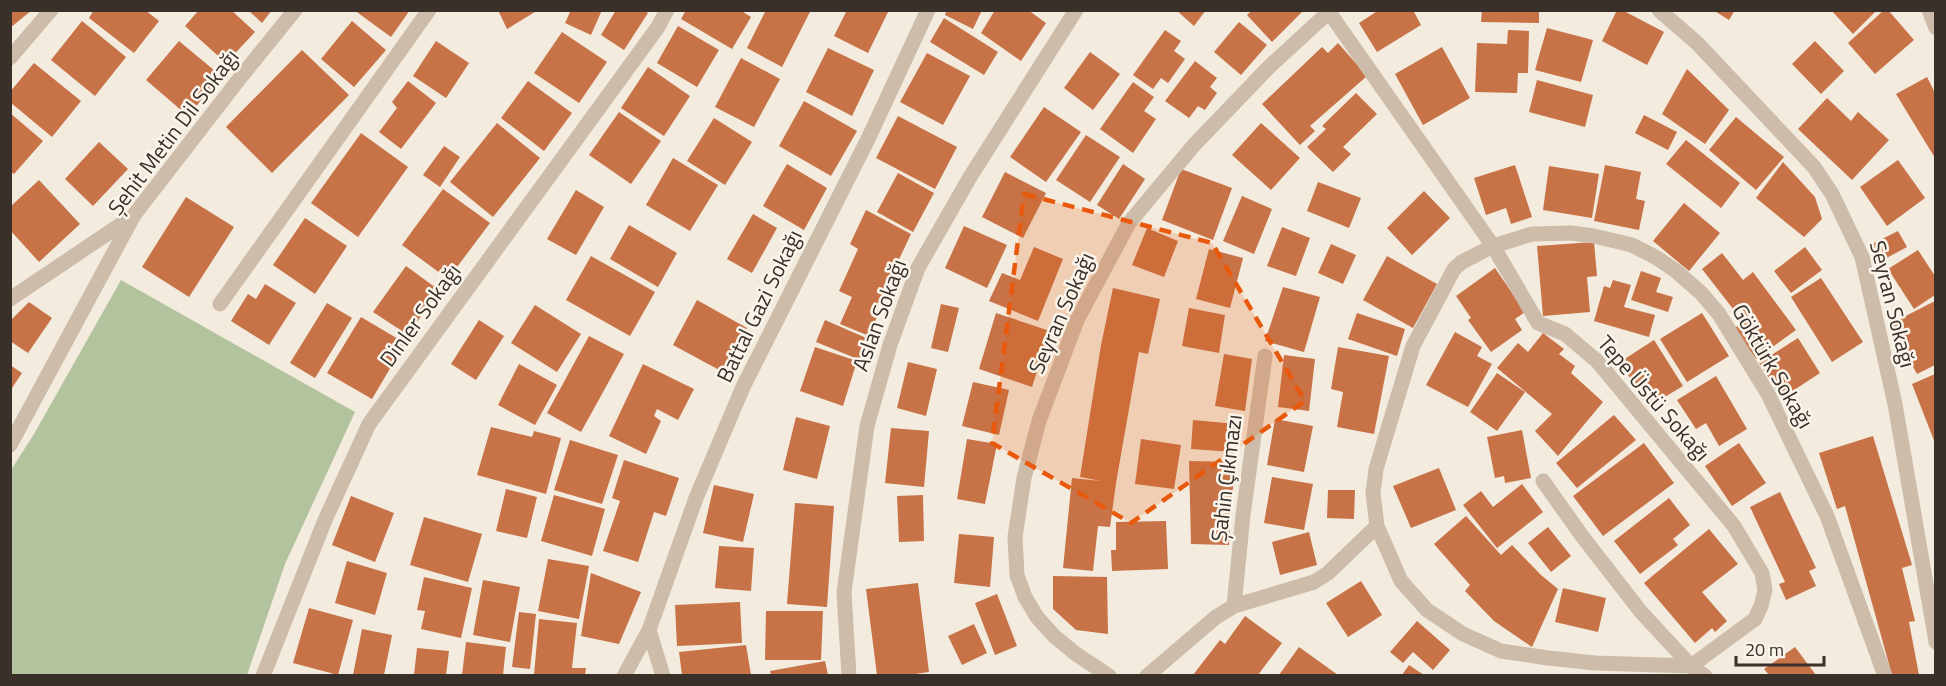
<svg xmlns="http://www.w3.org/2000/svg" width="1946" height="686" font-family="'Titillium Web',sans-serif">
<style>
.park{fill:#b3c39d}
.building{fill:#c77247}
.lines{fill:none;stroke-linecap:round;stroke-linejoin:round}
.minor{stroke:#ccbca9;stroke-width:15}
.marked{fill:#e8590c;fill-opacity:0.2;stroke:#e8590c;stroke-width:4.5;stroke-dasharray:12 8;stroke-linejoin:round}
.labels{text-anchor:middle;stroke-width:5;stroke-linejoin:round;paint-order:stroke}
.street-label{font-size:22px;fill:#393029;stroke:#faf5eb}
</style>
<rect width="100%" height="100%" fill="#f3ebde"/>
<!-- park -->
<path class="park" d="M121,280l234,132 -70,152 -38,111h-236v-205l23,-36z"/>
<!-- building -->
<path class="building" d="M10,10h22l-22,18z
M94,10h51l14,11 -25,32 -45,-35z
M199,10h32l24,22 -29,31 -41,-37z
M248,10h24l-10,13z
M354,10h56l-19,27z
M498,10h40l-31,19z
M571,10h31l-11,25 -26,-12z
M616,10h27l5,3 -24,37 -23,-15z
M686,10h54l11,7 -19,32 -51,-30z
M766,10h45l-29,57 -35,-19z
M847,10h42l-21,43 -34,-17z
M947,10h35l-9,19 -28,-14z
M995,10h33l18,13 -25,38 -40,-28z
M1176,10h30l-12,16z
M1252,10h52l-32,32 -25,-27z
M1379,10h34l8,15 -44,27 -18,-29z
M1482,10h57v13l-58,-1z
M1617,10h5l42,22 -17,33 -45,-24z
M1713,10h22l-6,10z
M1831,10h46l-24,24z
M1884,10h4l26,30 -39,34 -27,-31z
M944,18l54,34 -14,23 -54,-33z
M82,21l44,36 -31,39 -44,-36z
M352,21l34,29 -32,37 -33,-28z
M1239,22l28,23 -26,30 -27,-23z
M678,26l41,24 -22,37 -40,-24z
M1547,28l46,12 -12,42 -46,-12z
M1165,30l16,11 -7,10 11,8 -17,24 -7,-5 -8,11 -20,-14z
M1508,30l21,1 -1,42h-10l-1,20 -42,-1 2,-49 30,1z
M562,32l45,30 -28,41 -45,-30z
M179,41l42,35 -33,40 -42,-36z
M436,41l33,22 -23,35 -33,-22z
M1815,41l29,30 -23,23 -29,-30z
M1338,43l29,33 -57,50 5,5 -15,14 -38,-41 60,-57 6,6z
M1442,47l28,51 -47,27 -28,-51z
M828,48l46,22 -22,46 -46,-24z
M302,50l47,45 -77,78 -46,-46z
M1090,52l30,22 -27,36 -29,-22z
M927,53l43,23 -27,49 -43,-23z
M741,58l39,21 -26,48 -39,-20z
M1195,61l22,17 -7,9 7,6 -12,17 -7,-4 -9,12 -24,-17z
M34,63l47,38 -29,36 -42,-35v-10z
M648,67l42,29 -26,40 -43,-28z
M1687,69l42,41 -24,34 -43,-30z
M1927,77l8,16v65l-39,-64z
M1537,80l56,15 -8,32 -56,-15z
M408,81l28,22 -35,46 -22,-17 18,-24 -5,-6z
M528,81l44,32 -28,38 -43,-33z
M1133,82l21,15 -10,14 12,8 -23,34 -33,-24z
M1356,93l21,21 -34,33 8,7 -18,18 -26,-25 19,-18 -4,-3z
M1827,98l24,23 7,-9 31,28 -37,40 -54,-51z
M804,101l53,30 -26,45 -52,-30z
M1044,107l37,25 -35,50 -36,-25z
M619,112l42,29 -30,43 -42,-29z
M10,113l33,28 -29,33 -4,-3z
M1644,115l33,17 -9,18 -33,-17z
M898,116l59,31 -22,42 -59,-31z
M1736,117l48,40 -28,33 -47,-40z
M714,118l38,24 -27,43 -38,-24z
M497,123l43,35 -47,59 -43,-35z
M1261,123l39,35 -29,32 -39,-35z
M361,133l47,34 -50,70 -47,-34z
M1086,135l34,22 -30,45 -34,-22z
M1686,140l54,43 -19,25 -55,-44z
M99,142l29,27 -35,37 -28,-27z
M444,146l16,11 -20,30 -17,-12z
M673,158l45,27 -28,46 -44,-26z
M1898,160l27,38 -38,28 -27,-39z
M1783,162l32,35 7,22 -18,18 -48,-39z
M787,164l40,24 -23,42 -41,-24z
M1123,164l22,15 -26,40 -22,-14z
M1515,165l17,52 -21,7 -5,-16 -20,7 -12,-37z
M1605,165l36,7 -5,27 9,2 -6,29 -45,-9z
M1549,166l50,8 -7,44 -49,-8z
M1181,169l51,19 -19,52 -51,-20z
M1005,172l41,21 -23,45 -41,-21z
M898,173l36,20 -21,39 -36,-20z
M39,180l41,44 -41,38 -29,-32v-23z
M1318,182l43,16 -12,30 -42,-17z
M443,189l47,34 -42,56 -46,-34z
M576,190l28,17 -28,48 -29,-16z
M1424,191l26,27 -38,37 -25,-27z
M1242,196l30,13 -18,45 -31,-13z
M186,197l48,30 -45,70 -47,-30z
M1684,203l36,30 -31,38 -36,-30z
M866,210l45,24 -35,74 4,2 -11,26 -29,-12 12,-27 -13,-6 19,-42 -8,-5z
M753,214l24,14 -25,45 -25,-14z
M305,218l42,28 -32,48 -42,-29z
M629,225l48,28 -19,34 -48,-28z
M964,226l43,19 -20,43 -42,-20z
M1282,227l28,11 -14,38 -29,-10z
M1147,228l31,13 -14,36 -32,-12z
M1898,231l9,16 -26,14 -9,-17z
M1594,242l3,34 -10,1 3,35 -47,4 -6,-70z
M1331,244l25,11 -13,29 -25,-11z
M1034,247l29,12 -25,62 -49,-20 13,-28 18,7z
M1805,247l17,23 -31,23 -17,-22z
M1209,249l34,9 -13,50 -34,-9z
M1918,250l17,26v19l-21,14 -26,-40z
M1722,253l21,27 10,-8 43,58 -40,29 -22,-31 10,-5 -42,-54z
M591,256l64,36 -25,44 -64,-36z
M1387,256l50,28 -24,44 -50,-28z
M406,266l33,24 -31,45 -35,-23z
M1495,268l30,44 -10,7 7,11 -31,22 -23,-32 3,-2 -15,-22z
M1641,271l20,7 -5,14 17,5 -5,15 -37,-12z
M1821,278l42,64 -31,20 -41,-65z
M1613,280l18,5 -7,22 31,8 -6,22 -55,-16 10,-35 6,2z
M265,284l31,19 -27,42 -38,-24 17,-27 8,5z
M1283,287l37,10 -16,55 -39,-11z
M1113,288l47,11 -12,55 -9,-2 -23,131 -6,44 -12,-1 -5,45 -30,-3 9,-90 29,3 -21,-4 21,-132z
M697,300l50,28 -24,44 -50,-27z
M1935,301v64l-18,9 -27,-50z
M29,302l23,16 -24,35 -18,-12v-20z
M327,303l25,15 -37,60 -25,-15z
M941,304l18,4 -11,44 -17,-4z
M535,305l46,29 -24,38 -46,-29z
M1189,308l36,7 -6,38 -37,-7z
M996,313l54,18 -18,56 -53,-18z
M1357,313l48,16 -8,27 -49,-17z
M1702,313l27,43 -42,26 -27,-43z
M361,317l44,26 -33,56 -45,-26z
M479,320l25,16 -28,44 -25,-16z
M825,320l48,21 -8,21 -49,-20z
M1455,332l27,15 -5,9 15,8 -24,43 -42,-22z
M1543,333l21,16 -5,5 16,12 -4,7 32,29 -45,54 -23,-25 17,-17 -55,-46 21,-25 10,9z
M589,336l35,18 -43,78 -34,-19z
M1798,338l22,35 -38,25 -23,-35z
M1654,340l29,46 -35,21 -28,-45z
M815,347l42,14 -14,45 -43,-15z
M1338,347l51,9 -15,78 -37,-7 6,-35 -12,-3z
M1224,354l28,5 -7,52 -30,-5z
M1284,355l31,4 -6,52 -31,-4z
M908,362l29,7 -11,47 -29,-8z
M519,364l38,21 -22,40 -37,-20z
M643,364l51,25 -16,31 -21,-11 -3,7 7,5 -15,33 -37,-18z
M10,365l12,8 -12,18z
M1497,373l28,19 -28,39 -27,-19z
M1935,374v69l-23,-59z
M1716,376l31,53 -28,17 -13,-23 -10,6 -19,-29z
M973,382l36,8 -10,45 -37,-9z
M1614,415l22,25 -59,48 -21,-25z
M796,417l34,9 -13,53 -34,-9z
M1275,419l38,7 -9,46 -37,-7z
M1193,420l43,4 -3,28 -42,-3z
M491,427l41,10 2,-6 27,7 -15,56 -69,-19z
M891,428l38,3 -5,56 -39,-4z
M1522,430l9,48 -26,5 -1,-7 -9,2 -8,-41z
M1873,436l39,129 -10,3 13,53 -6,1 10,53h-27l-47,-169 -8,3 -18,-56z
M967,439l30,5 -12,60 -28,-5z
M1141,439l40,6 -7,44 -39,-5z
M570,440l48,15 -16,49 -48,-14z
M1644,443l30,40 -71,53 -30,-40z
M1739,443l27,40 -34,23 -27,-40z
M624,460l55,18 -13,38 -12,-4 -16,50 -35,-11 17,-50 -8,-3z
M1189,461l47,1 -6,52 -1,31 -38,-1z
M1439,468l17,42 -45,18 -18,-42z
M1272,477l41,7 -9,46 -40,-7z
M1522,484l21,28 -46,36 -34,-43 18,-14 12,16z
M714,485l40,9 -11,48 -40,-9z
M506,489l31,8 -10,41 -31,-7z
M1328,490h27l-1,29 -27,-1z
M1780,492l36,76 -7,3 7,15 -30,14 -7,-16 6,-2 -35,-75z
M554,495l51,14 -13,47 -51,-15z
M923,495l1,46 -25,1 -2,-46z
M351,496l43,17 -19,49 -43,-17z
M1669,498l21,27 -17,14 5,6 -38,29 -26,-33z
M795,503l39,3 -7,101 -40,-3z
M1466,516l35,39 11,-10 29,30 17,14 -26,58 -38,-26 -29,-30 5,-6 -36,-41z
M424,517l58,17 -14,48 -58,-17z
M1166,521l2,48 -56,2 -1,-21h5v-28z
M1548,527l23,29 -20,16 -23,-29z
M1709,529l29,35 -36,28 25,29 -12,11 -3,-4 -17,15 -51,-60z
M1309,532l8,33 -37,10 -8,-33z
M959,534l35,3 -4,50 -36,-4z
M719,546l35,2 -3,43 -36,-3z
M548,559l41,7 -10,53 -41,-8z
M347,561l40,12 -12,42 -40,-12z
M591,573l50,19 -22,52 -38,-8z
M1053,576l54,1 1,57 -32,-4 -23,-21z
M424,577l48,11 -11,50 -40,-9 4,-18 -8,-1z
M483,580l37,7 -10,55 -37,-7z
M1361,581l21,34 -34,22 -22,-34z
M918,583l11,89 -21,3h-31l-11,-86z
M1563,588l43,10 -8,34 -43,-10z
M997,594l20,52 -22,9 -20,-52z
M740,602l2,41 -65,3 -2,-41z
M309,608l44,12 -15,55 -45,-12z
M766,611h57l-2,49h-56z
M519,612l17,2 -6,55 -18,-2z
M1245,616l37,27 -24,32h-65l27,-35 5,4z
M539,619l38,4 -5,45h14l-1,7h-51z
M1417,621l33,29 -17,20 -20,-18 -10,11 -13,-11z
M974,624l13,29 -25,12 -14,-29z
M362,629l30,6 -8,40h-31z
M466,642l40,5 -3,28h-41z
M746,645l5,30h-69l-3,-23z
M1299,647l39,28h-59z
M1795,647l21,28h-47l-5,-6z
M417,648l32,3 -3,24h-32z
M825,661l3,14h-57l-1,-4z
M1409,665l15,10h-22z"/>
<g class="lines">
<!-- minor -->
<path class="minor" d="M1659,10l38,33 117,124 18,27 30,63 33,147 41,238
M1929,10l7,18
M1329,12l164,234 45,77 27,11 32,27 137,165 28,47 3,17 -4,16 -6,13 -64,47 -50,-54 -59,-76 -39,-55
M10,58l41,-48
M10,299l122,-82
M220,304l209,-294
M10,445l124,-230 106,-137 55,-68
M1234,606l9,-91 22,-159
M649,630l14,46
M263,676l62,-156 44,-96 289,-397 9,-17
M624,676l25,-46 47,-132 47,-111 125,-248 60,-129
M849,676l-5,-84 23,-166 23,-81 28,-77 52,-91 106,-167
M1109,676l-33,-22 -22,-18 -17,-19 -12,-20 -8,-22 -2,-38 9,-59 15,-57 38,-101 52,-97 65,-78 75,-78 62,-57
M1147,676l69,-59 18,-11 80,-24 14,-9 49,-47
M1705,676l-14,-10 -96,-3 -47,-5 -47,-7 -38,-17 -36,-24 -26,-29 -24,-55 -4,-33 3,-24 37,-123 41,-77 8,-7 31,-16 39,-12 39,-1 23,3 38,9 25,13 19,13 25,22 18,21 49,80 59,122 58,160"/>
</g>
<!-- marked area -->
<path class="marked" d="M1024,194l188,49 93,158 -174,122 -139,-80z"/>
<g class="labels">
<!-- street labels -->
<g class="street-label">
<text transform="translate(173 132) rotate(-53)" y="8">Şehit Metin Dil Sokağı</text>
<text transform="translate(1893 304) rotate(76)" y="8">Seyran Sokağı</text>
<text transform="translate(759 306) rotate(-64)" y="8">Battal Gazi Sokağı</text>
<text transform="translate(1061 313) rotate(-66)" y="8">Seyran Sokağı</text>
<text transform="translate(420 315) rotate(-54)" y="8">Dinler Sokağı</text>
<text transform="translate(879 315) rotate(-70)" y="8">Aslan Sokağı</text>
<text transform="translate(1773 366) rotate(60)" y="8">Göktürk Sokağı</text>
<text transform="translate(1654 398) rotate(49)" y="8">Tepe Üstü Sokağı</text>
<text transform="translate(1226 478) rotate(-83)" y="8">Şahin Çıkmazı</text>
</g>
</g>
<!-- border -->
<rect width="1946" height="686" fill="none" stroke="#393029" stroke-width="24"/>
<!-- scale -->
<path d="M1736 656v9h88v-9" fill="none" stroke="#393029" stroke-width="3"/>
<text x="1745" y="656" font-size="18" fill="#393029" stroke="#faf5eb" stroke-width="4.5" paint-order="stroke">20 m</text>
</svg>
